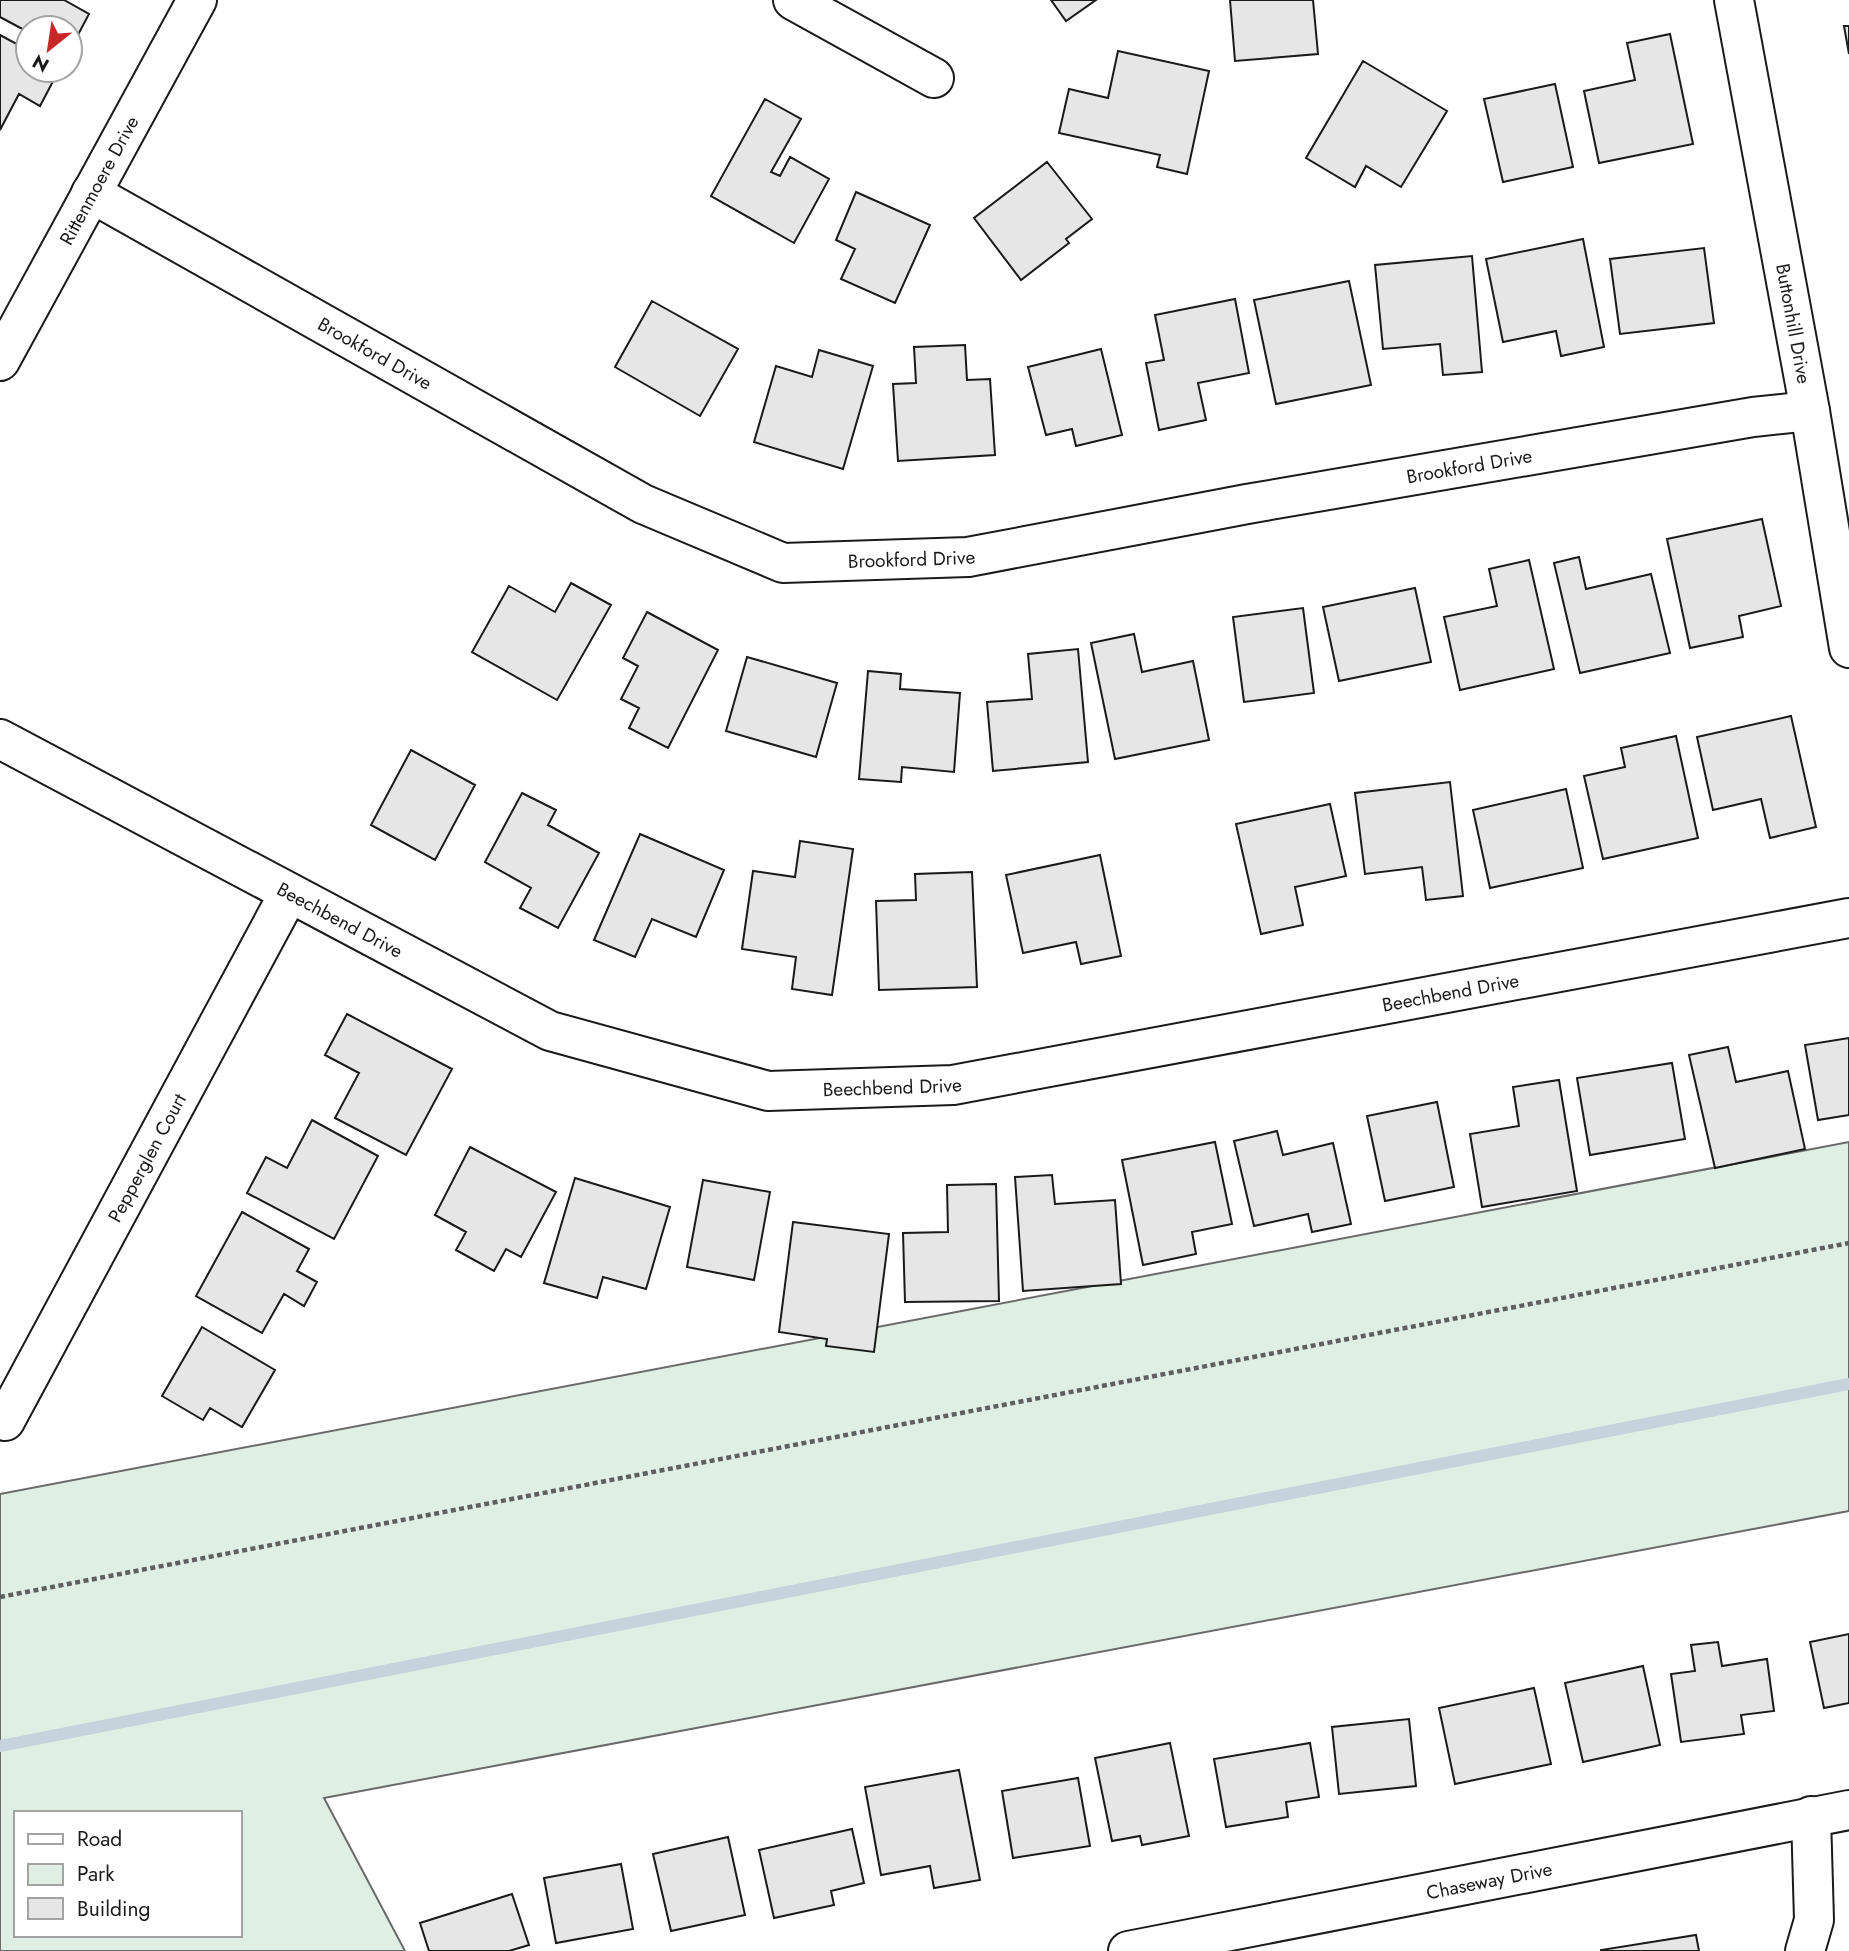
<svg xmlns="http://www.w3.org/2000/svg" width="1849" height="1951" font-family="Jost,sans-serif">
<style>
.green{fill:#e0efe3;stroke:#6a6a6a;stroke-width:2;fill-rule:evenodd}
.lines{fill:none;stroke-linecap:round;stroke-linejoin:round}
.stream{stroke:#c6d2dc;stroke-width:12}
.building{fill:#e6e6e6;stroke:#1a1a1a;stroke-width:2}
.minor-casing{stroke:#1a1a1a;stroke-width:42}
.path{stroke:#5f5f5f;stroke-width:4.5;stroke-dasharray:5 3.5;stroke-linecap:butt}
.minor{stroke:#fff;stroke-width:38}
.labels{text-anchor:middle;stroke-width:5;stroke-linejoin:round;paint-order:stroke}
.street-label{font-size:19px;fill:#1a1a1a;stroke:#fff}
</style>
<rect width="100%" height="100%" fill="#fff"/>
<!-- green -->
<path class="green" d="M1849,1142v369l-1525,287 81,153h-405v-457zM16,1813h224v122h-224z"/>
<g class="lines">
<!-- stream -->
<path class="stream" d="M0,1746l1849,-362"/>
</g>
<!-- building -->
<path class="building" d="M0,0h64l25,14 -19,36v-22h-42v4l-28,-15z
M1051,0h45l-30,21z
M1230,0h83l5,54 -83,7z
M1844,26h5v28z
M1670,34l23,110 -94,19 -15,-72 51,-11 -8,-37z
M0,35l28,15v20h31l-19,36 -21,-12 -19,36z
M1118,51l91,20 -22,103 -30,-7 3,-12 -101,-22 10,-44 39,9z
M1363,61l84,50 -46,76 -35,-21 -11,21 -49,-29z
M1555,84l18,83 -70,15 -19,-83z
M765,99l36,20 -30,53 9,4 10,-19 39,22 -35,64 -83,-47z
M1047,162l45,57 -26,20 3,4 -48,37 -47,-62z
M856,192l74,33 -35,78 -54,-24 14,-30 -19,-9z
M1583,239l21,108 -43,9 -5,-25 -53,11 -17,-83z
M1704,248l10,75 -94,11 -10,-75z
M1472,256l10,116 -39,3 -3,-31 -57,5 -8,-84z
M1349,281l22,104 -95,19 -22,-104z
M1235,299l14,74 -51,10 8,37 -47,10 -13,-67 18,-3 -9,-45z
M652,301l86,48 -38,67 -85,-49z
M965,345l2,35 23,-1 5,76 -97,6 -5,-77 23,-1 -2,-36z
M1101,349l21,86 -46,11 -4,-17 -26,6 -18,-68z
M819,350l54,16 -30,103 -89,-27 22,-76 36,11z
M1762,519l19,87 -42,10 4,21 -53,11 -23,-109z
M1579,557l7,32 65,-15 19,79 -90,20 -26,-110z
M1529,560l25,109 -94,21 -16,-73 53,-11 -8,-37z
M571,583l40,22 -54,95 -85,-48 37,-66 46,26z
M1415,588l16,74 -92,19 -16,-74z
M1303,608l11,85 -70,9 -11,-85z
M647,612l71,38 -50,98 -39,-20 10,-20 -18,-9 17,-33 -15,-8z
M1134,634l8,38 51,-11 16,79 -94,19 -24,-116z
M1078,649l10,113 -95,9 -6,-69 45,-3 -4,-45z
M747,657l90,26 -21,74 -90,-26z
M868,671l33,3 -1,15 60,4 -6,79 -52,-5 -1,15 -42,-3z
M1791,716l25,111 -46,11 -9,-39 -48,11 -16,-73z
M1676,736l22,102 -95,21 -19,-83 41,-9 -4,-19z
M411,750l64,35 -40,75 -64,-35z
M1450,782l13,114 -37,4 -4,-33 -57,7 -10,-81z
M1566,789l17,79 -93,20 -17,-78z
M522,793l34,17 -8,15 51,28 -41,75 -38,-20 11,-20 -46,-26z
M1330,804l16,72 -51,11 8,38 -42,9 -25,-110z
M640,834l84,36 -28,67 -44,-18 -17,38 -41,-17z
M800,841l53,8 -21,146 -40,-6 4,-32 -54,-8 11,-78 42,6z
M1100,855l21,101 -40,8 -5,-22 -53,11 -17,-78z
M972,872l5,115 -98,3 -3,-89 40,-1 -1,-26z
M347,1014l105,55 -46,86 -71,-37 24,-45 -34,-18z
M1849,1038v77l-31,5 -13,-75z
M1728,1047l8,35 52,-11 17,78 -90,19 -26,-113z
M1672,1063l13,76 -95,16 -13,-77z
M1559,1080l18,111 -95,16 -12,-73 49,-8 -6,-39z
M1437,1102l17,85 -69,14 -18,-85z
M312,1120l66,36 -44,83 -87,-46 19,-36 21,11z
M1277,1131l6,24 50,-12 18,81 -39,8 -4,-18 -54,12 -20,-85z
M1215,1142l17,82 -40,8 4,22 -53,11 -21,-105z
M470,1147l86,45 -35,65 -15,-8 -12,22 -38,-21 10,-18 -31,-17z
M1052,1175l3,29 60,-4 6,84 -98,7 -8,-114z
M575,1178l95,29 -24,82 -43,-12 -6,21 -53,-15z
M703,1180l67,12 -16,88 -67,-13z
M996,1184l3,117 -94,1 -2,-69 45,-1 -1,-47z
M242,1212l67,37 -12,22 20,11 -13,24 -20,-12 -22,39 -66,-37z
M793,1222l96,12 -15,118 -48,-6 1,-7 -48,-7z
M202,1327l73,43 -33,57 -32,-19 -7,12 -41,-24z
M1849,1634v69l-25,5 -14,-66z
M1718,1642l4,24 45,-7 7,52 -33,4 3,19 -63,8 -10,-68 24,-3 -4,-26z
M1643,1666l17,79 -77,17 -18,-79z
M1534,1688l17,76 -96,20 -16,-76z
M1409,1719l7,67 -77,8 -7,-67z
M1170,1743l19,93 -47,9 -2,-9 -28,5 -17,-83z
M1310,1743l9,54 -33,5 2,15 -62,10 -12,-68z
M959,1770l21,110 -46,8 -4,-22 -49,9 -16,-88z
M1078,1778l12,68 -77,12 -11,-67z
M852,1829l12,54 -33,8 3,14 -60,13 -15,-68z
M728,1837l17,78 -74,16 -18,-77z
M621,1864l12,65 -77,14 -12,-65z
M512,1894l17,51 -20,6h-80l-9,-28z
M1696,1935l3,16h-98v-1z"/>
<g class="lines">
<defs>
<g id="minor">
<path d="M793,0l141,78"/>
<path id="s1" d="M1734,0l76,411 39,237"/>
<path id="s2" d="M91,193l552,311 140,59 185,-6 279,-53 506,-87 57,-6"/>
<path id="s3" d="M0,361l197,-361"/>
<path id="s4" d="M0,739l550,292 218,60 185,-6 896,-167"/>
<path id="s5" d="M5,1421l283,-526"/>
<path id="s6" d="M1128,1951l721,-141"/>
<path d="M1805,1951l9,-31 -3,-104"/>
</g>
</defs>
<!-- minor casing -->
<use href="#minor" class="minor-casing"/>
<!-- path -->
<path class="path" d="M0,1597l1849,-354"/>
<!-- minor -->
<use href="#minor" class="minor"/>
</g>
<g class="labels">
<!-- street labels -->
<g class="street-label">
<text dy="7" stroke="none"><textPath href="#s3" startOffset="206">Rittenmoere Drive</textPath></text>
<text dy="7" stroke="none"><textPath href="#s1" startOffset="329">Buttonhill Drive</textPath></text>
<text dy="7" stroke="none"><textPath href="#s2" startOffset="326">Brookford Drive</textPath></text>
<text dy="7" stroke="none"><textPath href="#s2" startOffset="1480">Brookford Drive</textPath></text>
<text dy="7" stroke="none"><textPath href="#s2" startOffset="914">Brookford Drive</textPath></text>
<text dy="7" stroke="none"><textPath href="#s4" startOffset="385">Beechbend Drive</textPath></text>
<text dy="7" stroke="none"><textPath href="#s4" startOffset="1540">Beechbend Drive</textPath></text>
<text dy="7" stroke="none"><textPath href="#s4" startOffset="973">Beechbend Drive</textPath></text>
<text dy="7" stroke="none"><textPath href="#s5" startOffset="299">Pepperglen Court</textPath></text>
<text dy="7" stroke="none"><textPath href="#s6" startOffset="368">Chaseway Drive</textPath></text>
</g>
</g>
<!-- legend -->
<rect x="14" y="1811" width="228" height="126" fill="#ffffff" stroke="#a3a3a3" stroke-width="2"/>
<rect x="28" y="1834" width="35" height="10" fill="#ffffff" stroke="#a3a3a3" stroke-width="2"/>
<text x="77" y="1846" font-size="21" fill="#1a1a1a">Road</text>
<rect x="28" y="1864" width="35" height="21" fill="#e0efe3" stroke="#a3a3a3" stroke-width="2"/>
<text x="77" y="1881" font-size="21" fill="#1a1a1a">Park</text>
<rect x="28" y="1898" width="35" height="21" fill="#e6e6e6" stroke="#a3a3a3" stroke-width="2"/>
<text x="77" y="1916" font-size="21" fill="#1a1a1a">Building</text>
<!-- north arrow -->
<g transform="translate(49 49) rotate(210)"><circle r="33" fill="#ffffff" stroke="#a3a3a3" stroke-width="2"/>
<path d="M0-5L12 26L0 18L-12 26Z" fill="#c62828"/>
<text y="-10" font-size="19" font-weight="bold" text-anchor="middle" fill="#1a1a1a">N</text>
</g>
</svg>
